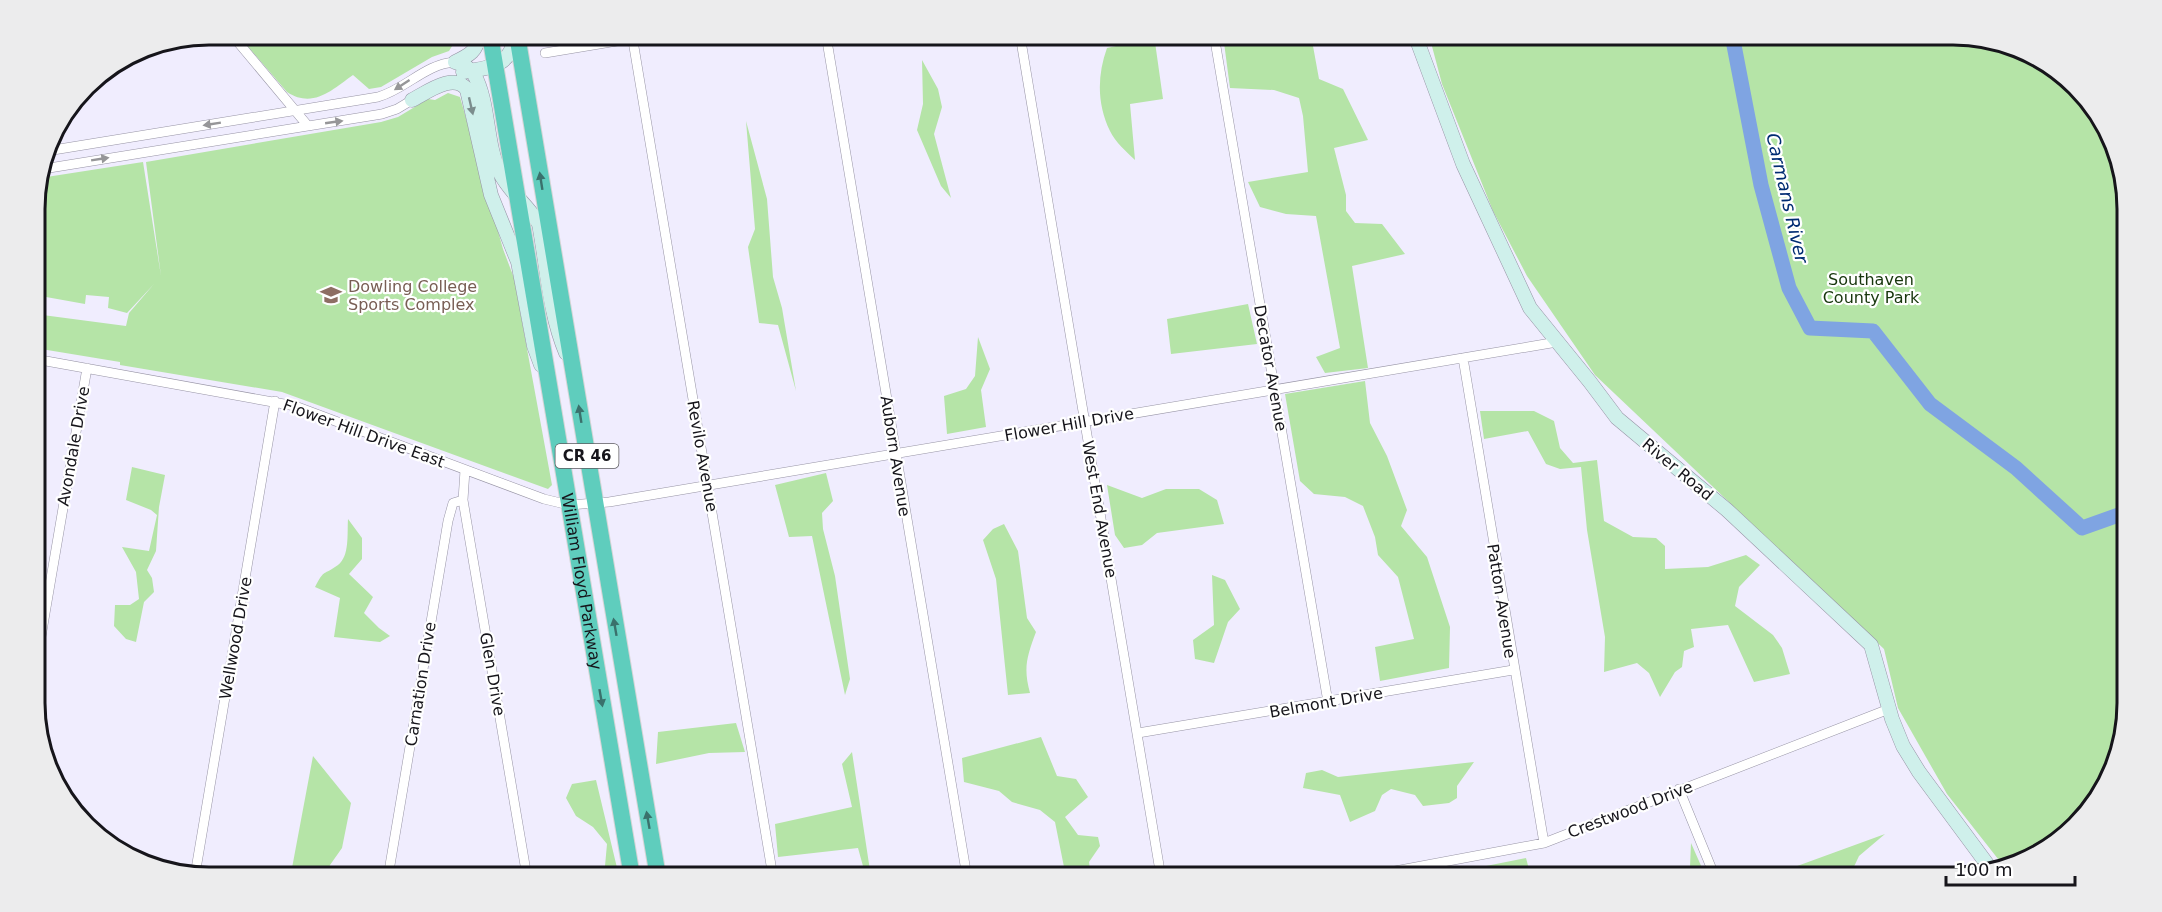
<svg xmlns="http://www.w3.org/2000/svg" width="2162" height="912" font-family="'DejaVu Sans',sans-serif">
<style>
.green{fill:#b5e4a7}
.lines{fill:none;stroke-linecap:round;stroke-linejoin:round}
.river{stroke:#7fa4e2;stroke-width:15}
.street-casing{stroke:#9794a5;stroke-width:10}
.secondary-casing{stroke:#9794a5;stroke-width:15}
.highway-casing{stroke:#d5d5d6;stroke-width:18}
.street{stroke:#fff;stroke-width:9}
.secondary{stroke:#cff0eb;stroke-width:14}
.highway{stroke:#5fcdbd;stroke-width:16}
.oneway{fill:#969698}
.oneway2{fill:#7c8d8d}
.oneway3{fill:#3a716c}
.labels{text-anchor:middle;stroke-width:4.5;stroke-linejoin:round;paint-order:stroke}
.shield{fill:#fff;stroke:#5c5b5f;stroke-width:1.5}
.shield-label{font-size:15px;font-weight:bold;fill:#16151b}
.park-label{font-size:16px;fill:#17360c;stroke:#fff}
.education-label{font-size:16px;fill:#785e54;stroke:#fff;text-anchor:start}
.street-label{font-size:16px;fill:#16151b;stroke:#fff}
.water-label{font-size:18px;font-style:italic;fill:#012c72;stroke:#fff}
.rim{fill:none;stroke:#16151b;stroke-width:3}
</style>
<rect width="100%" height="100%" fill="#f0edfe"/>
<!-- green -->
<path class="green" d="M238,35h221l-10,16 -17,6 -51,30 -12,2 -16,-14c-21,15 -40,34 -66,17z
M1123,35h31l9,64 -33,5 5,56c-8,-8 -20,-18 -25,-29 -13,-27 -13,-55 -3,-83l18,-4z
M1223,35h88l8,44 24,10 25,51 -34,8 12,47v16l9,12 27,1 23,30 -53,12 16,102 -43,5 -9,-16 24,-9 -24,-132 -30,-2 -26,-7 -12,-25 60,-10 -5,-56 -4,-18 -25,-8 -44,-2z
M1429,35h524l66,13 72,55 35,83 1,517 -13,66 -64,79 -48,16 -55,-70 -49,-86 -14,-59 -289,-274 -68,-99 -34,-65 -51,-127z
M922,60l16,29 4,18 -8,27 17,64 -10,-12 -24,-56 6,-26z
M448,93l12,4 43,152 11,29 38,207 -4,4 -266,-97 -162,-27v-3l-85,-14v-34l91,12 3,-13 25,-29 -27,29 -19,-5 1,-11 -23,-2 -1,9 -50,-9v-97l5,-20 103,-16 18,114 -15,-114 235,-40 17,-5 30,-18 7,1z
M746,121l21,78 6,78 9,31 14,83 -18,-66 -19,-2 -11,-76 7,-18z
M1248,304l9,40 -86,10 -4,-35z
M978,337l12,32 -9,21 5,37 -39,7 -3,-38 22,-7 9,-13z
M1365,381l5,42 17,33 20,54 -6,16 26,31 23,70 -1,41 -69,13 -5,-34 39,-8 -16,-62 -20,-22 -3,-18 -12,-31 -18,-9 -31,-3 -14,-13 -15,-87z
M1480,411h54l20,10 6,27 13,15 24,-3 7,61 29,16 23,1 9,8v23l43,-2 38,-12 14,10 -21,22 -4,19 38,29 9,13 8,26 -36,8 -26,-57 -37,4 3,18 -10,4 -2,16 -7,5 -15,25 -11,-24 -12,-10 -33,9 1,-35 -18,-107 -6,-63 -21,2 -14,-5 -18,-33 -44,8z
M132,467l33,8 -6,32 -3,44 -9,19 5,8 2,14 -10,10 -8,40 -10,-3 -12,-13 1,-21h15l9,-6 -3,-27 -14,-25 27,4 8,-36 -6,-5 -25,-10z
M826,473l7,28 -11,12 1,16 12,47 15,103 -5,16 -33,-159 -23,1 -14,-52z
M1107,485l35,13 24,-9h33l18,11 7,24 -67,9 -15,12 -18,3 -9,-13z
M348,519l14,19v21l-13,15 24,23 -9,16 15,15 11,8 -10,6 -46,-5 6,-39 -25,-11c10,-19 8,-11 23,-22 12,-9 9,-32 10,-46z
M1004,524l14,27 9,67 9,14c-9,24 -13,36 -6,61l-22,2 -12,-116 -13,-39 10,-11z
M1212,575l13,5 15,29 -12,13 -14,41 -19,-4 -2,-19 21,-15z
M736,723l9,29 -36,1 -53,11 2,-32z
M1041,737l16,39 19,3 12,18 -23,20 13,18 20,2 2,9 -11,16 2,15h-25l-11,-55 -15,-12 -28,-8 -13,-11 -35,-9 -2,-24z
M852,752l19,125h-5l-8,-29 -80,9 -3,-33 77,-17 -10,-43z
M313,756l38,47 -9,45 -12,17 -4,11 -34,-8z
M1474,762l-17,24v12l-8,5 -26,3 -8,-11 -24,-6 -9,6 -7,16 -25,11 -10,-27 -37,-7 3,-15 16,-3 16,7z
M596,780l22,92 -3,5h-11l3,-33 -14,-17 -17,-11 -10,-18 6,-14z
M1885,834l-26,22 -8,17 4,4h-67l-13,-3z
M1691,843l15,34h-38l22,-10z
M1526,858l5,19h-74l-1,-5z"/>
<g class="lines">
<!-- river -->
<path class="river" d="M1732,35l29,150 28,103 21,40 63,3 57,73 86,64 66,60 45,-16"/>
<defs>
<path id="street" d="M232,35l76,91
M632,35l141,842
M826,35l141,842
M1020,35l141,842
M1214,35l114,667
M545,53l108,-18
M47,151l331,-54c28,-8 47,-33 77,-35
M43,169l339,-55 15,-5 15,-9
M1463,358l81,485
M35,359l260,47 249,93 25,6 40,-3 948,-160
M465,470l-2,30 2,12 62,365
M36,666l51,-298
M1138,733l375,-63
M1679,789l36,88
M195,875l80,-474
M388,877l60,-356 5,-18 10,-3
M1363,877l181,-34 345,-134"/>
<path id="secondary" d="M1415,35l48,129 67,144 60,74 27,36 110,92 144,135 21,74 11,27 16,26 71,96
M455,62c7,2 15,6 19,12 16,30 11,68 26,99 9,19 28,32 39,51 8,43 10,89 27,129
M455,62c15,-7 22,-11 24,-27
M463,72c27,-5 48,-4 52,-37
M412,100c14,-7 43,-29 55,-10l24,105 27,67 16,84 7,19"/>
<g id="highway">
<path id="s1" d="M490,35l142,842"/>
<path d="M517,35l141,842"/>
</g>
</defs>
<!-- street casing -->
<use href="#street" class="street-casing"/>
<!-- secondary casing -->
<use href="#secondary" class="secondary-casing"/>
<!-- highway casing -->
<use href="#highway" class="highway-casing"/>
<!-- street -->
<use href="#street" class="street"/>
<!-- secondary -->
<use href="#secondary" class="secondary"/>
<!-- highway -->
<use href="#highway" class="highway"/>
</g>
<!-- one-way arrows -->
<defs><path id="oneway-solid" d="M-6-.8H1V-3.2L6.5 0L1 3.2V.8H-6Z" transform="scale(1.5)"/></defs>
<g class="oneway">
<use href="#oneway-solid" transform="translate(402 85) rotate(147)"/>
<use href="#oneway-solid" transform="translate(334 122) rotate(-8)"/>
<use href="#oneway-solid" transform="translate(212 124) rotate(171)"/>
<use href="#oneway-solid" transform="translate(100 159) rotate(-9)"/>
</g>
<use class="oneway2" href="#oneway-solid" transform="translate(471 106) rotate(77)"/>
<g class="oneway3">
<use href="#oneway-solid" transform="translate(541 181) rotate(-99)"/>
<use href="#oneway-solid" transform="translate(580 414) rotate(-99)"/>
<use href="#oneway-solid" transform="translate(615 627) rotate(-100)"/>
<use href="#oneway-solid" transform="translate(601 698) rotate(80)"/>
<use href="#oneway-solid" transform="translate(648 820) rotate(-100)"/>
</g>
<!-- icons -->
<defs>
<symbol id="university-bare" viewBox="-9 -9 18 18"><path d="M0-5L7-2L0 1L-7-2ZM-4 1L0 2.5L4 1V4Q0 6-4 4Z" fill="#8d6e63" stroke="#fff" stroke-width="2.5" paint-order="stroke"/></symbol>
</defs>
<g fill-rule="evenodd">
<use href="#university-bare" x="316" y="280" width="30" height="30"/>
</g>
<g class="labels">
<!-- shield labels -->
<rect class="shield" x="555.5" y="444" width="63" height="24" rx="4.5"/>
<g class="shield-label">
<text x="587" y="461">CR 46</text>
</g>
<!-- park labels -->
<g class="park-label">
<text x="1871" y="285">Southaven<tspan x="1871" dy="18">County Park</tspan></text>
</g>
<!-- education labels -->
<g class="education-label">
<text x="348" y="292">Dowling College<tspan x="348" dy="18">Sports Complex</tspan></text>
</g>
<!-- street labels -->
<g class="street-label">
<text transform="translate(1271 368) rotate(80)" y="6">Decator Avenue</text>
<text transform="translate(1069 424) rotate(-10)" y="6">Flower Hill Drive</text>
<text transform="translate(364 433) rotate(20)" y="6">Flower Hill Drive East</text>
<text transform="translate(73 446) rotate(-80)" y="6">Avondale Drive</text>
<text transform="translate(703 456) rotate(80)" y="6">Revilo Avenue</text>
<text transform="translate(896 456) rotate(81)" y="6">Auborn Avenue</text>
<text transform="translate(1678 469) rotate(40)" y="6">River Road</text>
<text transform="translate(1100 509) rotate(80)" y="6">West End Avenue</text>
<text dy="6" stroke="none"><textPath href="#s1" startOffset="554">William Floyd Parkway</textPath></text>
<text transform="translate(1502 601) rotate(81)" y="6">Patton Avenue</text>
<text transform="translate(235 638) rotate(-80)" y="6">Wellwood Drive</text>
<text transform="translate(493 674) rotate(80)" y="6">Glen Drive</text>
<text transform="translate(420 684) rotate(-81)" y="6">Carnation Drive</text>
<text transform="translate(1326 702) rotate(-10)" y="6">Belmont Drive</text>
<text transform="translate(1630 809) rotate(-21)" y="6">Crestwood Drive</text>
</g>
<!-- water labels -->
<g class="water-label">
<text transform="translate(1787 198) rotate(77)" y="6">Carmans River</text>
</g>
</g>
<!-- crop -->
<path d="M0 0H2162V912H0ZM209 45H1953A164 164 0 0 1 2117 209V703A164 164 0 0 1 1953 867H209A164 164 0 0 1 45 703V209A164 164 0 0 1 209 45Z" fill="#ececed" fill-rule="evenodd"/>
<path class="rim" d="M209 45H1953A164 164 0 0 1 2117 209V703A164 164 0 0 1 1953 867H209A164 164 0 0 1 45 703V209A164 164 0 0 1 209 45Z"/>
<!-- scale -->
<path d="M1946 876v9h129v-9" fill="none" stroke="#16151b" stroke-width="3"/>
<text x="1955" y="876" font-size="18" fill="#16151b" stroke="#ffffff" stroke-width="4.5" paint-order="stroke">100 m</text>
</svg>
